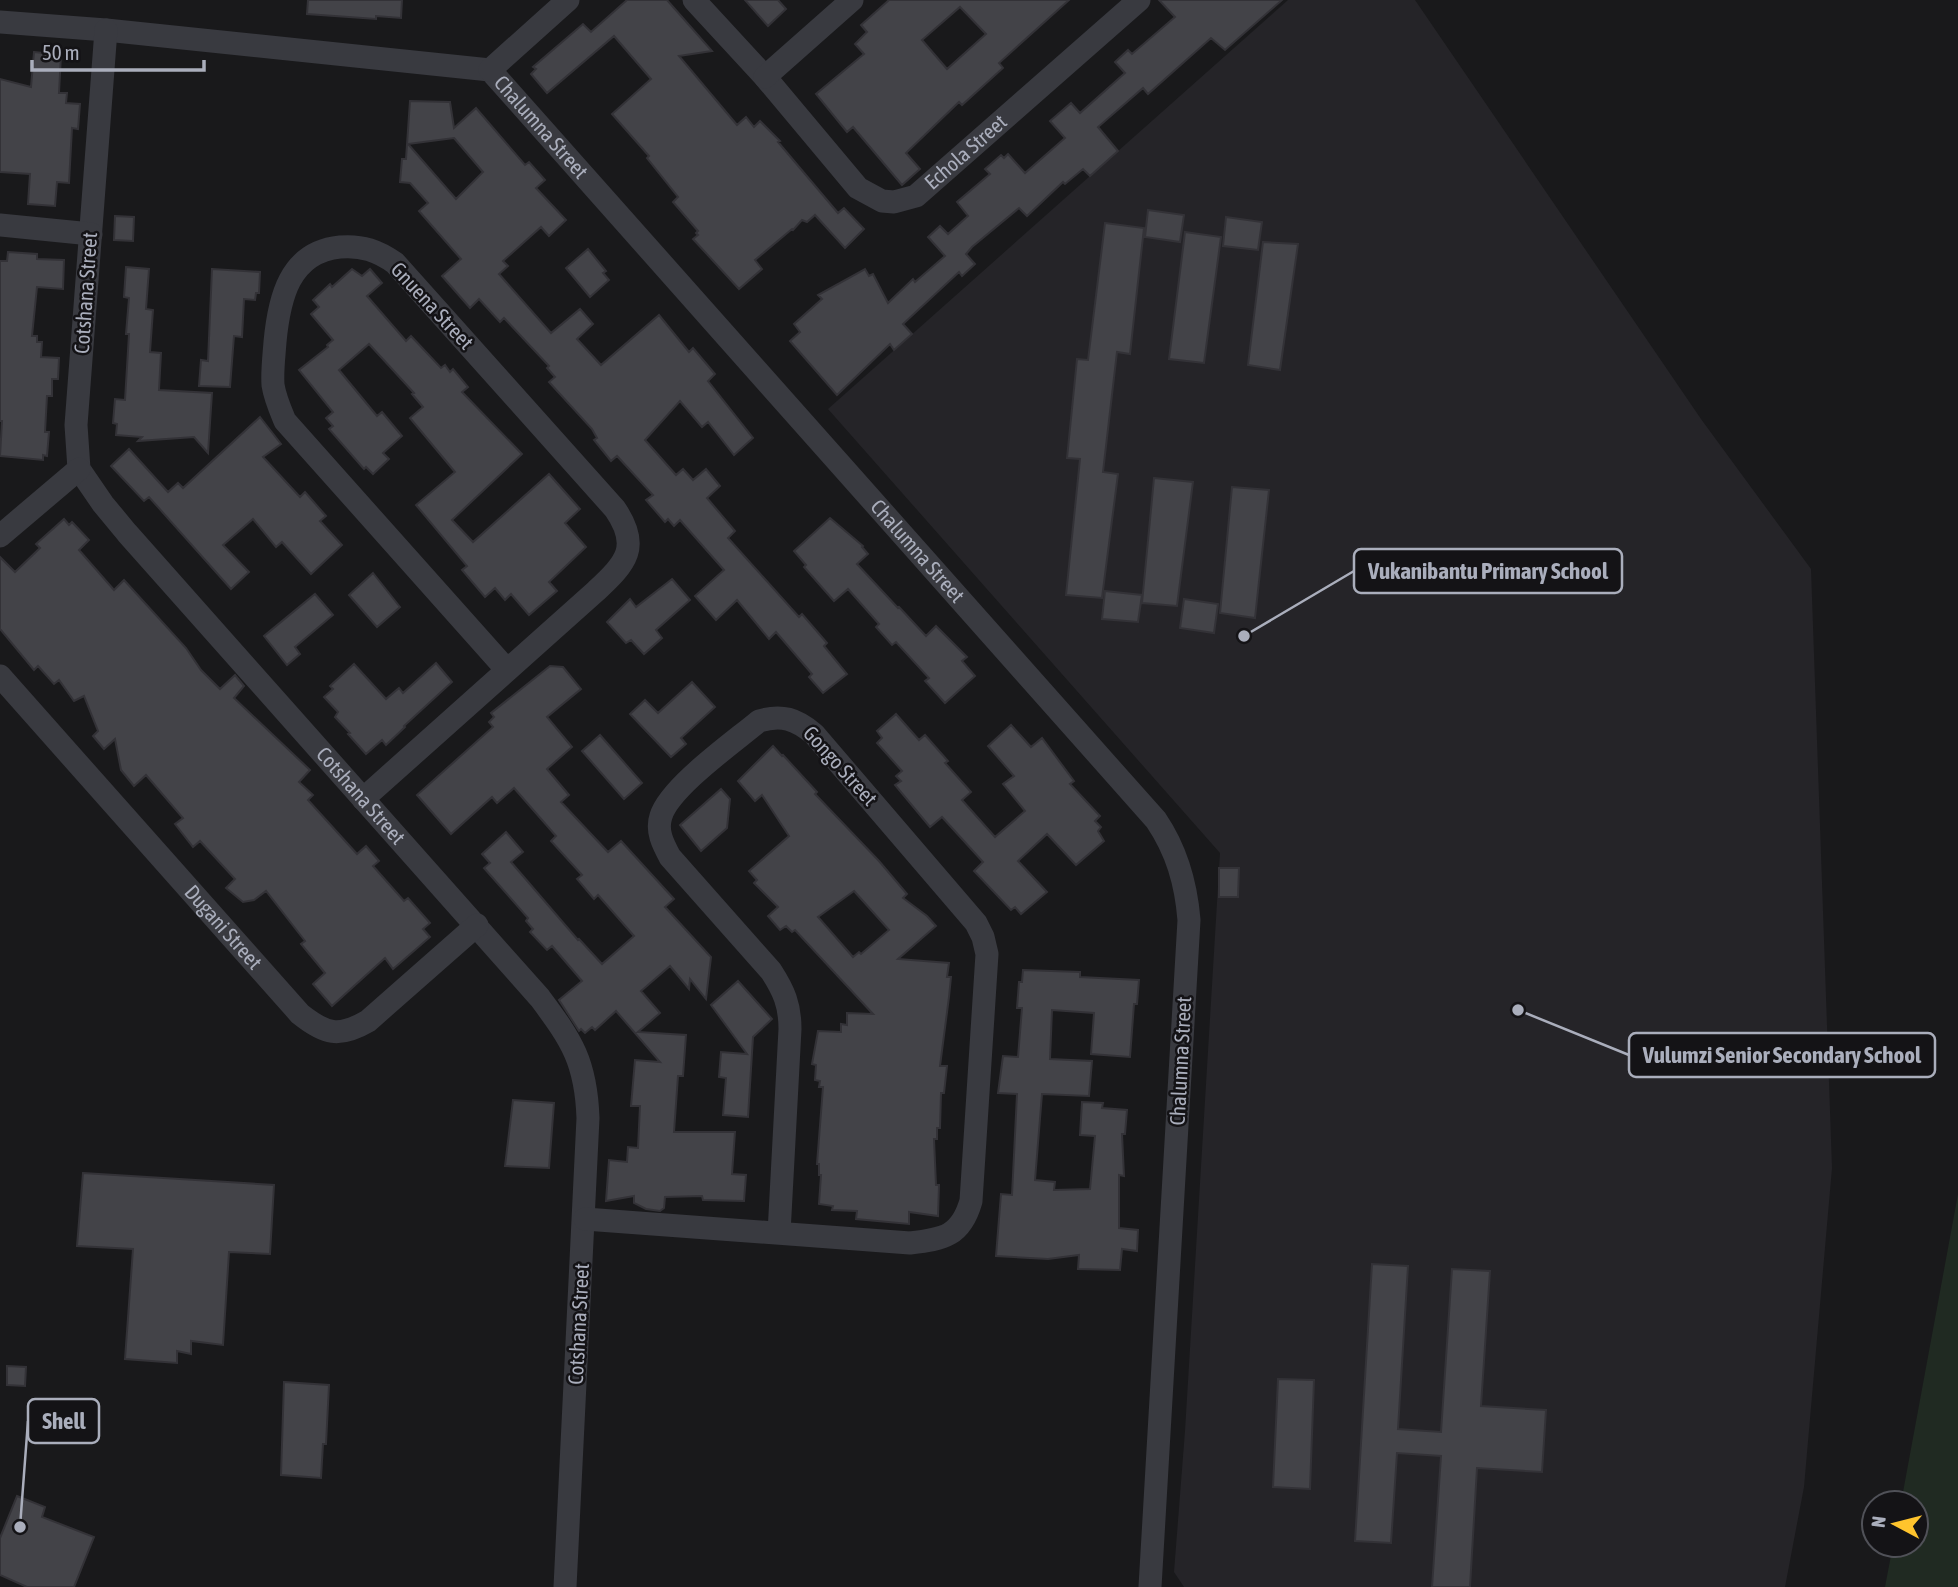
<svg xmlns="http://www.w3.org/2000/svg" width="1958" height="1587" font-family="'Asap Condensed',sans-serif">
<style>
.built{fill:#252428}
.green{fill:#202a22}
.building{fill:#434348;stroke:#333237;stroke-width:2;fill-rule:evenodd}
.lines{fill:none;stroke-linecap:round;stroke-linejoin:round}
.minor{stroke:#393a40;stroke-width:23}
.labels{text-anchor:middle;stroke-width:5;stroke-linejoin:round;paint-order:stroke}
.street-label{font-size:21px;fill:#aaaebc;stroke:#141316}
.leader{fill:none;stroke:#aaaebc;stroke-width:2.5}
.callout-dot{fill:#aaaebc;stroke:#141316;stroke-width:2.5}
.callout{fill:#141316;stroke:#aaaebc;stroke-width:2.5}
.callout-label{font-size:23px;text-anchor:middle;font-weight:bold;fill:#aaaebc}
</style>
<rect width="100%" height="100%" fill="#19191b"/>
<!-- built -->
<path class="built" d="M1288,0h127l286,419 110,150 21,599 -28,319 -19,100h-601l-10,-15 11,-141 35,-578 -392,-444z"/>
<!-- green -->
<path class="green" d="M1958,1194v393h-73l8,-42h23v-42h-15z"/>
<!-- building -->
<path class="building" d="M308,0h94l-1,18 -25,-2v3l-69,-5z
M627,0h40l45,51 -33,5 58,69 9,-8 8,10 6,-6 20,20 -2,1 60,71 6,-5 20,21 -19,19 -30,-33 -8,7 -5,-2 -9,10 -1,-1 -37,31 7,9 -23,20 -46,-50 5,-4 -2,-2 2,-2 -25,-29 5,-5 -31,-39 2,-2 -37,-42 39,-35 -37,-43 -67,57 -16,-19 5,-5 -3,-2 50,-43 8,8z
M745,0h33l8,9 -18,17z
M889,0h180l-70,63 4,5 -41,37 -3,-3 -53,51 14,16 -18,16 -49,-58 -6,5 -31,-38 48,-40 -9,-10 12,-12 -6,-7zM960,7l26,27 -39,35 -25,-29z
M1159,0h123l-57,50 -14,-12 -63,56 -5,-6 -45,39 20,24 -28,25 -7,-7 -18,15 -2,-2 -36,34 -8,-8 -47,39 -6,7 9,10 -13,12 -3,-4 -56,52 9,10 -18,16 -4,-6 -53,51 -47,-54 10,-9 -6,-8 28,-25 -4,-4 47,-26 4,7 4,-2 15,29 25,-24 2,3 30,-26 -17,-19 12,-11 8,8 20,-18 -11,-14 33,-28 -5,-5 16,-14 3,3 4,-4 17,19 40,-35 -15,-17 21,-18 9,10 45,-40 -10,-11 13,-12 4,4 43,-37z
M34,52l27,3 -2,38h8l-1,10 14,1 -2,25 -6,-1 -3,55 -12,-1 -2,24 -27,-2 2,-30 -30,-2v-93l31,8z
M410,101l40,1 4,26 22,-20 49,57 4,-3 16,18 -9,8 30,32 -17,16 -8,-9 -38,34 5,5 -9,8 52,59 29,-24 13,15 -16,15 24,26 58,-50 30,37 4,-4 22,26 -7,7 45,57 -19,17 -26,-33 -6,5 -22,-26 -35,39 31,35 7,-6 10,11 13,-11 14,17 -13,12 28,33 -7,7 71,79 3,-3 25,29 -3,3 23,28 -24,19 -14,-16 3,-3 -36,-42 -7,7 -32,-39 -21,20 -21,-24 29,-26 -44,-50 -6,6 -6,-7 -3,3 -19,-22 7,-5 -36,-39 -6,5 -17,-21 3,-2 -5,-9 -43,-47 6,-5 -8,-9 2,-2 -45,-48 -4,4 -21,-23 -9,9 -28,-32 19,-17 -42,-48 9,-8 -18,-20 -10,-1 2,-23h4zM454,138l29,34 -27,27 -48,-55z
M1148,210l36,5 -4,27 -35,-5z
M115,216l19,1 -1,24 -19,-1z
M1226,217l36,5 -4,28 -35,-4z
M1105,223l39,5 -14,126 -13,-2 -14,120 15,2 -16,124 -36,-3 14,-136 -13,-1 10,-99 11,1z
M1185,232l36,5 -17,126 -35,-4z
M1263,242l35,2 -18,126 -32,-5z
M588,249l18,22 -3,2 6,7 -19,17 -24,-29z
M8,252l29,2v5l27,1 -1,29 -26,-2 -5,49h5v6h5l-1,15 18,1 -1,21h-6v17h-5l-2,36h4l-2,24 -4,-1v5l-43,-4 2,-35h-2v-160h7z
M126,267l23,2 -3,40 7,1 -3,42 11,1 -2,37 53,3 -4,60 -14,-16 -56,4 4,-4 -26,-2 1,-11 -4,-1 2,-24 10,1 4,-66h-3l3,-36 -5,-1z
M212,269l48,3 -1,21h-3l-1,7 -11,-1 -2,38 -8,-1 -4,51 -31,-1 2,-26 7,1z
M352,269l10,7 8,-7 12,14 -15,13 39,45 5,-5 30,32 4,-3 5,7 3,-3 15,18 -6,5 60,62 -70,66 21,22 76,-68 31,35 -15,14 21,24 -37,35 8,9 -28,24 -18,-21 -6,6 -10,-12 -10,9 -23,-27 5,-4 -51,-61 39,-33 -45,-54 13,-11 -11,-13 2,-1 -45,-49 -30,26 38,46 5,-4 20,24 -19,17 6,6 -16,15 -7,-7 -2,2 -35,-40 4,-3 -7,-8 7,-6 -34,-42 29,-23 -1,-2 6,-5 -22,-26 8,-7 -6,-7 17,-16 2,3z
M260,417l21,27 -18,13 37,40 5,-5 21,24 -6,5 22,24 -31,29 -29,-32 -6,5 -23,-28 -30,26 26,27 -18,17 -82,-92 -5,4 -33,-35 18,-17 39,43 10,-9 5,5z
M1154,478l39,4 -16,124 -35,-3z
M1232,487l37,3 -14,128 -35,-5z
M830,518l33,28 -1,1 6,7 -11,10 41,44 1,-1 27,29 10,-10 31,31 -5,4 13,15 -30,27 -20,-22 4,-3 -33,-36 -4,3 -16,-18 3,-3 -31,-35 -14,12 -30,-34 2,-2 -12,-14z
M64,519l5,6 3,-3 17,18 -10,10 35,40 10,-10 62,68 15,22 19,19 15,-14 9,11 -10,12 76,72 -11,12 14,13 -5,5 49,54 9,-8 13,15 -6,5 31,35 4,-3 22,25 -7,6 7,8 -37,32 -8,-11 -53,48 -19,-22 12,-11 -24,-29 4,-3 -39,-50 -12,9 -11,2 -17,-14 9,-9 -35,-38 -7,6 -18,-23 8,-6 -37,-43 -12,11 -13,-16 -6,-31 -11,10 -11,-13 5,-5 -14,-35 -10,5 -15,-21 -5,4 -16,-18 -4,4 -34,-41v-72l15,15 25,-24 -4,-4z
M373,573l27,34 -23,20 -28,-32z
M672,579l18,21 -34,30 6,8 -18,16 -13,-14 -5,3 -19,-21 23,-23 6,8z
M1105,591l37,4 -4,27 -36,-3z
M315,594l18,21 -38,32 5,7 -13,11 -23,-29z
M1184,599l34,5 -4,29 -34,-5z
M436,663l16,19 -48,44 1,1 -19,18 -4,-5 -16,14 -18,-20 2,-1 -15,-16 3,-5 -14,-15 9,-8 -3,-3 24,-22 32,35 13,-11 4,5z
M550,666l13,1 18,22 -34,28 25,30 -25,22 22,26 -8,7 47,50 13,-11 53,58 -9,8 46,50 -5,42 -16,-20 -1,10 -19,-23 -29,25 19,22 -22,19 48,3 -3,41h-5l-4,56h61l-3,42 14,1 -2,26 -41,-1 -1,-4 -37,1 -1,11 -4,3 -14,-2 -12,-6v-7l-28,5 3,-41 18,2 1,-15 10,1 2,-42h-9l4,-46 25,2 -44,-51 -21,19 -3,-3 -7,6 -4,-4 -2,2 -20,-31 23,-19 -30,-35 -5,4 -17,-18 3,-3 -7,-8 2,-3 -44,-50 6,-5 -8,-9 24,-22 17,20 -12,10 67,78 1,-1 23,25 32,-28 -36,-41 -4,4 -17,-20 5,-4 -31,-34 5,-5 -42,-48 -17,15 -5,-6 -41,37 -34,-39 76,-68 -4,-5 5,-5 -3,-4z
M692,682l23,25 -34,31 5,6 -15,13 -41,-43 15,-14 13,13z
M896,714l23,26 6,-5 23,26 -3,2 26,29 -9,8 33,37 30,-26 -22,-27 11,-8 -26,-30 23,-21 20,22 11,-9 32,43 -4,3 30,32 -5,5 6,6 -3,4 6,10 -28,24 -29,-31 -29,27 29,31 -26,22 -6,-7 -4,3 -37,-39 9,-9 -41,-45 -12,10 -35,-42 6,-4 -5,-5 6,-5 -25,-28 5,-5 -5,-7z
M600,735l42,48 -18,16 -42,-48z
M773,746l9,10 1,-1 34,37 -2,2 64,67 28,33 -4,4 24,18 9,10 -38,33 51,4 -2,14h4l-2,20 -9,69h7l-3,27h-3l-1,35h-3v11h-3l2,46h3l-1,31 -29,-4v12l-53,-5 1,-8 -25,-1 1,-4 -14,-2 2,-29h-2v-11h-2l6,-77h-4l1,-6 -5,-1 1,-15 -4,-1 6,-33 23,1v-8l6,1v-12l26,1 -78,-84 -3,2 -6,-6 -6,4 -12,-14 10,-9 -24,-24 3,-3 -8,-9 40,-35 -27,-41 -7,6 -17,-20zM854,891l35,39 -28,24 -2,-2 -6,5 -35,-40z
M721,789l9,10 -3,29 -26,23 -21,-26z
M1219,868h20l-1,29h-19z
M1023,970l57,2v5l59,3 -2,24h-3l-4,53 -39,-3 3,-41 -42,-3 -2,49 42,2 -3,35 -47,-2 -7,86 20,2 -1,8 36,-1 5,-53 -15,-1 2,-33 21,1 -1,5 25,2 -2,24h-3l2,42 -5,-1v53l19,2 -1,21 -15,-2 -2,21 -42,-1 1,-14 -31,4 -52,-3 5,-62 11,1 5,-101 -19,-1 5,-37 15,1 4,-49h-5l2,-26h3z
M738,981l34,38 -19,18 -5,80 -25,-2 3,-37 -7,-1 2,-25 26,2 -36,-49z
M513,1100l41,3 -5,65 -44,-2z
M83,1173l191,12 -4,69 -41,-2 -6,93 -32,-4v13l-14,-3v12l-52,-4 8,-110 -56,-3z
M1372,1264l36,2 -10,163 43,3 11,-163 38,2 -9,135 65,4 -4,62 -65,-4 -7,119h-38l9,-131 -44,-3 -6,90 -36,-2z
M7,1366l19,1 -1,19 -18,-1z
M1278,1379l36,1 -4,109 -37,-2z
M284,1382l45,3 -3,59h-3l-2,34 -40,-3z
M17,1496l28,11 -3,10 52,20 -20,50h-47l-27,-12v-37z"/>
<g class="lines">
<!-- minor -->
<g class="minor">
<path id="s1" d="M694,0l71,77 93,111 24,13 12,1 22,-6 223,-196"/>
<path id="s2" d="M0,22l106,8 384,40 666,750c21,31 30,63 33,100l-39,667"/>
<path id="s3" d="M106,30l-30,395 3,44 24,35 24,29 413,465c32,43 46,64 48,120l-23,469"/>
<path d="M490,70l78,-70"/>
<path d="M765,77l87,-77"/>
<path d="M0,225l91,9"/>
<path d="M0,536l79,-67"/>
<path id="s4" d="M0,676l300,338c25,20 39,24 68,7l109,-96"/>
<path d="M363,799l233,-208c30,-28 45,-44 19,-82l-220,-246c-17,-12 -33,-18 -55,-16 -51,5 -61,52 -65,95 -1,14 -3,29 -2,43 2,13 7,24 12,36l222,249"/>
<path d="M585,1219l325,24c34,-4 51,-7 61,-42l16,-247 -4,-17 -7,-14 -162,-189c-18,-15 -32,-20 -55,-13 -25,21 -89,66 -98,95 -5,15 2,28 9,41l101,114c13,20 19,34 19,58l-11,204"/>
</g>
</g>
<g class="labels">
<!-- street labels -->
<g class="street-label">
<text dy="7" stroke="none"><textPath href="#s2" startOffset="569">Chalumna Street</textPath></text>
<text dy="7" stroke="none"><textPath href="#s1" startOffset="378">Echola Street</textPath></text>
<text transform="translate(86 293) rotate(-86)" y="7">Cotshana Street</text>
<text transform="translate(432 306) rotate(47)" y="7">Gnuena Street</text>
<text dy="7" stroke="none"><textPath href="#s2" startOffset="1136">Chalumna Street</textPath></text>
<text transform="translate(840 766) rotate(48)" y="7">Gongo Street</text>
<text dy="7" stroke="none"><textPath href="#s3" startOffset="872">Cotshana Street</textPath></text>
<text dy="7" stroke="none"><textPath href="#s4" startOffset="336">Dugani Street</textPath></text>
<text transform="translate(1181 1061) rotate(-87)" y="7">Chalumna Street</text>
<text transform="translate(579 1324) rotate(-87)" y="7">Cotshana Street</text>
</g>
</g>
<!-- callouts -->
<path class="leader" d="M1244 636L1354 571M1518 1010L1629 1055M20 1527L28 1421"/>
<g class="callout-dot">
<circle cx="1244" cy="636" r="7"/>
<circle cx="1518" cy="1010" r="7"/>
<circle cx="20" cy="1527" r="7"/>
</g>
<g class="callout">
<rect x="1354" y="549" width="268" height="44" rx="7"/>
<rect x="1629" y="1033" width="306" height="44" rx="7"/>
<rect x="28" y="1399" width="71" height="44" rx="7"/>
</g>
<g class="callout-label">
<text x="1488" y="579">Vukanibantu Primary School</text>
<text x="1782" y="1063">Vulumzi Senior Secondary School</text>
<text x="64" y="1429">Shell</text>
</g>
<!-- north arrow -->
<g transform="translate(1895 1524) rotate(277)"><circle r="33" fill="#141316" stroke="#505158" stroke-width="2"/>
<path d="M0-5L12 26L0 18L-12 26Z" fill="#ffc42d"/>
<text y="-10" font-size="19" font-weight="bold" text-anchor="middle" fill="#aaaebc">N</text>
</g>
<!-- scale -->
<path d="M32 60v10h172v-10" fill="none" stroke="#aaaebc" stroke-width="3.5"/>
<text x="42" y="60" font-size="21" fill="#aaaebc" stroke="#141316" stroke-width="5" paint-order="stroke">50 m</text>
</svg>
